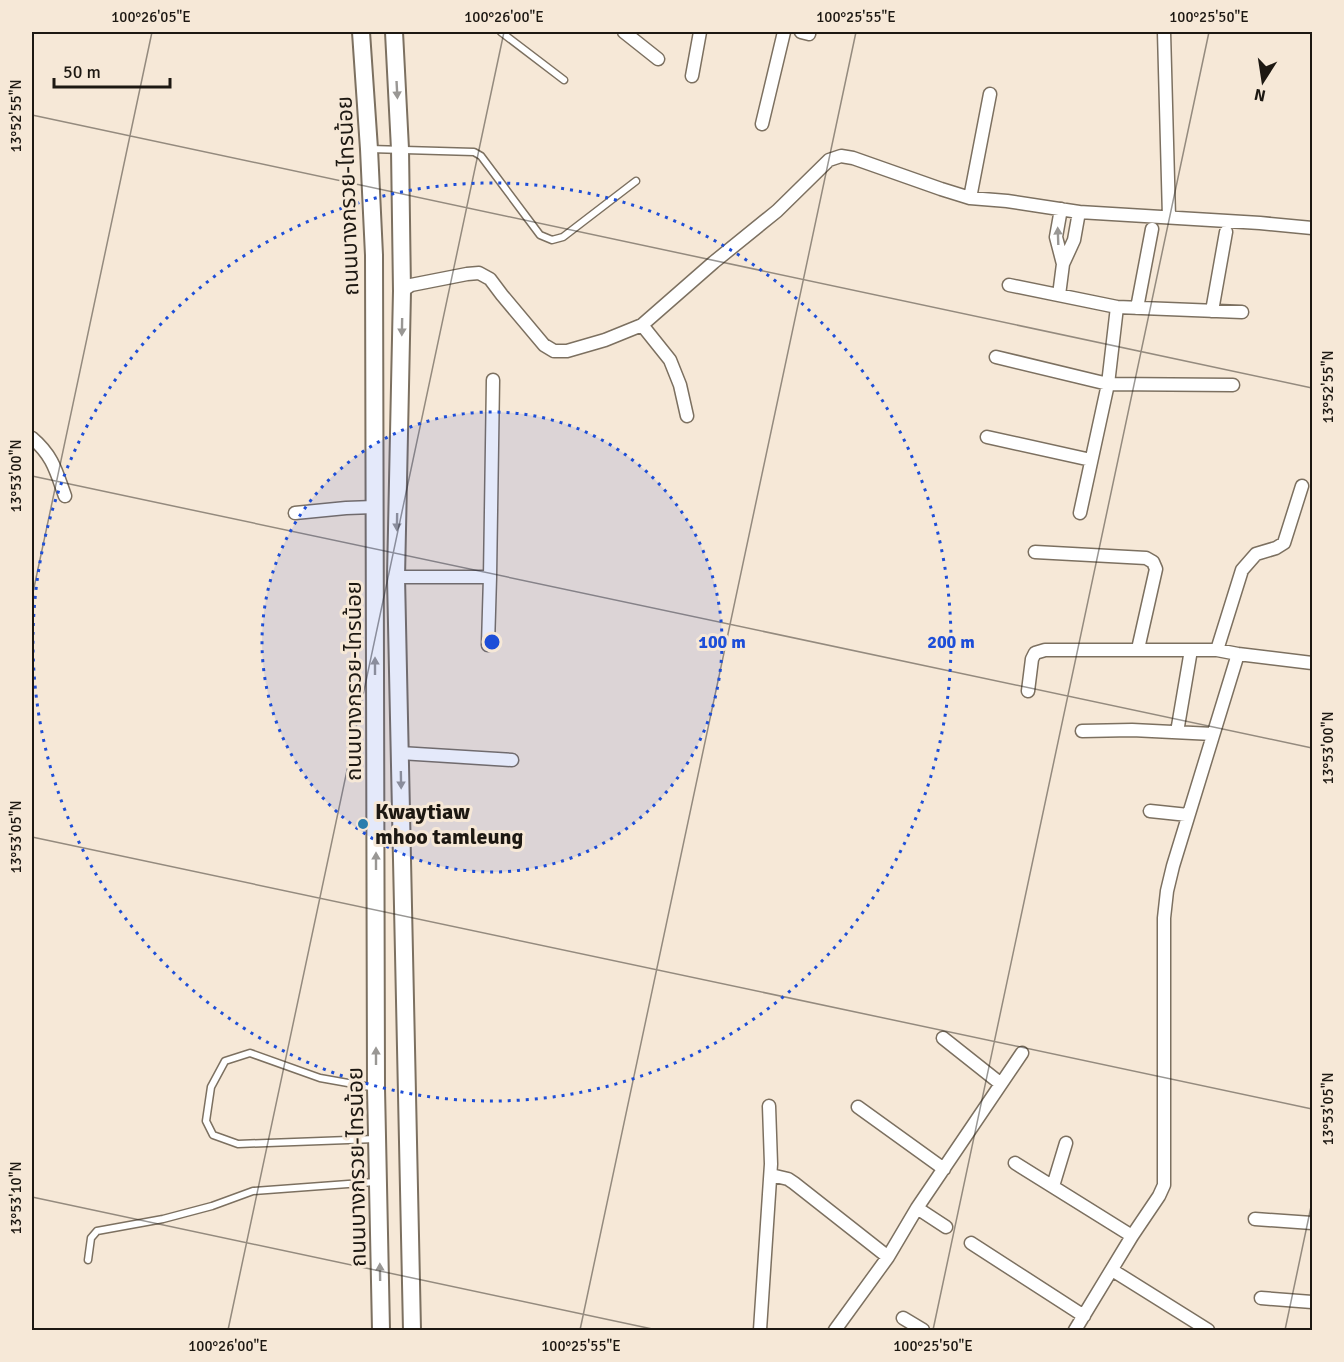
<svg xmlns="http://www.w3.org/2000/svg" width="1344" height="1362" font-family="Signika,'Noto Sans Thai',sans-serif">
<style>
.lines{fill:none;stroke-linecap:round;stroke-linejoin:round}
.lane-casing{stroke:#7c7060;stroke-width:9}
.street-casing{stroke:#7c7060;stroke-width:15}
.secondary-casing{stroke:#7c7060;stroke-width:20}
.lane{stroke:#fff;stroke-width:6}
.street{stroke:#fff;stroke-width:12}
.secondary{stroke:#fff;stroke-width:16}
.oneway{fill:#999794}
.ticks{fill:none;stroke:#1d1812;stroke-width:1.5;stroke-opacity:0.45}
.ring{fill:none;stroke:#1d4ed8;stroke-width:3;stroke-dasharray:3 6}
.poi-dot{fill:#297dad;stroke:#f6e8d7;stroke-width:2}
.labels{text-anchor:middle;stroke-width:6;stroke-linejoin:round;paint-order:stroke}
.street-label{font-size:22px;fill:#1d1812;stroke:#f6e8d7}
.poi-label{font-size:22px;font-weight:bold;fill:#1d1812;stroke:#f6e8d7;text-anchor:start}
.centre{fill:#1d4ed8;stroke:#f6e8d7;stroke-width:3}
.ring-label{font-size:18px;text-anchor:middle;font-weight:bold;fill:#1d4ed8;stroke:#f6e8d7;stroke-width:6;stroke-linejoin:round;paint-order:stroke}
.neatline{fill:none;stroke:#1d1812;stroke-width:2}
.ticks-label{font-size:15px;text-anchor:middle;fill:#1d1812}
</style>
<rect width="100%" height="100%" fill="#f6e8d7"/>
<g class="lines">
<defs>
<path id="lane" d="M501,32l63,48
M370,149l104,3 7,4 59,79 12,5 11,-3 73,-56
M375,1139l-137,5 -25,-9 -7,-14 5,-34 14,-26 25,-8 70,25 56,10
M88,1260l3,-22 6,-7 66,-12 49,-13 41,-15 122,-9"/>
<path id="street" d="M624,32l34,27
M801,32l8,2
M1164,32l5,185
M692,76l8,-44
M762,124l22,-92
M970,198l20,-104
M1061,209l-5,28 7,27
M1009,285l108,22 125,5
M402,291l9,-6 56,-11 12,-1 11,6 12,16 42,50 10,6h13l38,-11 37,-15 72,-63 63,-51 52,-51 12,-4 12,2 88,31 29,9 37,3 72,11 181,11 52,5
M1059,295l4,-31 11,-24 5,-28
M1137,308l15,-79
M1212,311l14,-79
M642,325l28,35 10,25 7,31
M996,357l112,27 125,1
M987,437l104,23
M32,438c21,18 24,33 33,58
M295,513l51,-5 28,-1
M1080,513l28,-129 9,-77
M1035,552l111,6 7,4 3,7 -18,80
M396,577h94l3,-197
M488,645l2,-68
M1217,650l25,-80 14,-16 20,-6 8,-5 18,-57
M1028,691l4,-32 3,-6 10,-3h172l21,4 74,9
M1082,731l50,-1 81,4
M1177,732l14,-82
M400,753l112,7
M1150,811l38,4
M943,1038l58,46
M858,1107l86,62
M1015,1163l117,73
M771,1175l17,4 6,4 94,74
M1053,1186l13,-43
M917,1208l29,19
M1255,1219l57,4
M971,1243l113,73
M1112,1270l96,60
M1261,1298l51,4
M903,1318l20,12
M760,1330l11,-166 -2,-58
M835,1330l53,-73 29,-49 105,-155
M1075,1330l57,-94 27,-40 5,-11v-267l3,-27 6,-25 65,-212"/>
<path id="secondary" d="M361,32l8,117 5,106 2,833 5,242
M394,32l6,117 2,142 -6,286 16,753"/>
</defs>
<!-- lane casing -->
<use href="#lane" class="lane-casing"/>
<!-- street casing -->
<use href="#street" class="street-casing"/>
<!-- secondary casing -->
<use href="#secondary" class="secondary-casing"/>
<!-- lane -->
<use href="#lane" class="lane"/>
<!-- street -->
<use href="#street" class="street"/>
<!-- secondary -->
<use href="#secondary" class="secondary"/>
</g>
<!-- one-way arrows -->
<defs><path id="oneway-solid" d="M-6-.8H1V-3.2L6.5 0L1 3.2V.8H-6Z" transform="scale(1.5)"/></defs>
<g class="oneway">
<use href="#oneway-solid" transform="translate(397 90) rotate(87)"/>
<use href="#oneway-solid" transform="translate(1058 236) rotate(-92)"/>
<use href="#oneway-solid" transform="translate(402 327) rotate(91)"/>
<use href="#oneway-solid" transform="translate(397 522) rotate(91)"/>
<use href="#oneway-solid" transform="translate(375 666) rotate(-90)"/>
<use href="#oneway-solid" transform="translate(401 780) rotate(89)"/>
<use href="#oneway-solid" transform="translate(376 861) rotate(-90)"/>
<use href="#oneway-solid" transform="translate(376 1056) rotate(-90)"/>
<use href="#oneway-solid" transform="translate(380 1272) rotate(-91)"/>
</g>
<!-- ticks -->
<path class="ticks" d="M32,115l1280,273M32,476l1280,272M32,597l120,-565M32,837l1280,272M32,1197l625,133M228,1330l276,-1298M580,1330l276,-1298M933,1330l276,-1298M1285,1330l27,-128"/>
<!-- distance rings -->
<circle cx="492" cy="642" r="230" fill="#1d4ed8" fill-opacity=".12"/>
<g class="ring">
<circle cx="492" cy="642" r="230"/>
<circle cx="492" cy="642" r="459"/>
</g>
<!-- markers -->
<circle class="poi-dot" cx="363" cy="824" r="6"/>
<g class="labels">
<!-- street labels -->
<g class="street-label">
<text transform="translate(347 196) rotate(-92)" y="8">ถนนบางกรวย-ไทรน้อย</text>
<text transform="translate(353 681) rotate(-90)" y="8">ถนนบางกรวย-ไทรน้อย</text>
<text transform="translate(356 1167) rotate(-91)" y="8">ถนนบางกรวย-ไทรน้อย</text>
</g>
<!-- poi labels -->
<g class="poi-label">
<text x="375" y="819">Kwaytiaw<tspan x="375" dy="25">mhoo tamleung</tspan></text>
</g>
</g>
<circle cx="492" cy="642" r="9" class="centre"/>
<g class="ring-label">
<text x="722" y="648">100 m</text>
<text x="951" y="648">200 m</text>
</g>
<!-- border -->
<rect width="1344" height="1362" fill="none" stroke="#f6e8d7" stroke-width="66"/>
<!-- north arrow -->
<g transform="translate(1263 81) rotate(192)" stroke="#f6e8d7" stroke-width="4.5" paint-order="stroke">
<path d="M0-4.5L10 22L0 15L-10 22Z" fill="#1d1812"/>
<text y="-9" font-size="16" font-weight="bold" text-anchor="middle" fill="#1d1812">N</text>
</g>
<!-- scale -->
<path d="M54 78v9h116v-9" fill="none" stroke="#1d1812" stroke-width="3"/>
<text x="63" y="78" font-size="18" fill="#1d1812" stroke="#f6e8d7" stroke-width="4.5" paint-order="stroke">50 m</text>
<rect x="33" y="33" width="1278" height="1296" class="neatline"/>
<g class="ticks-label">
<text x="151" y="22">100°26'05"E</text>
<text x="504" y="22">100°26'00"E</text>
<text x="856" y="22">100°25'55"E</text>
<text x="1209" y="22">100°25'50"E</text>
<text transform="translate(16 116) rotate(-90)" y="5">13°52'55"N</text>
<text transform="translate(1328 387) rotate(-90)" y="5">13°52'55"N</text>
<text transform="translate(16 476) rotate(-90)" y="5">13°53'00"N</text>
<text transform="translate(1328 748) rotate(-90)" y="5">13°53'00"N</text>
<text transform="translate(16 837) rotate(-90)" y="5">13°53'05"N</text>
<text transform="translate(1328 1109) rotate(-90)" y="5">13°53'05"N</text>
<text transform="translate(16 1198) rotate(-90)" y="5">13°53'10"N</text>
<text x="228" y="1351">100°26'00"E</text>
<text x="581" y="1351">100°25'55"E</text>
<text x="933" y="1351">100°25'50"E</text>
</g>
</svg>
